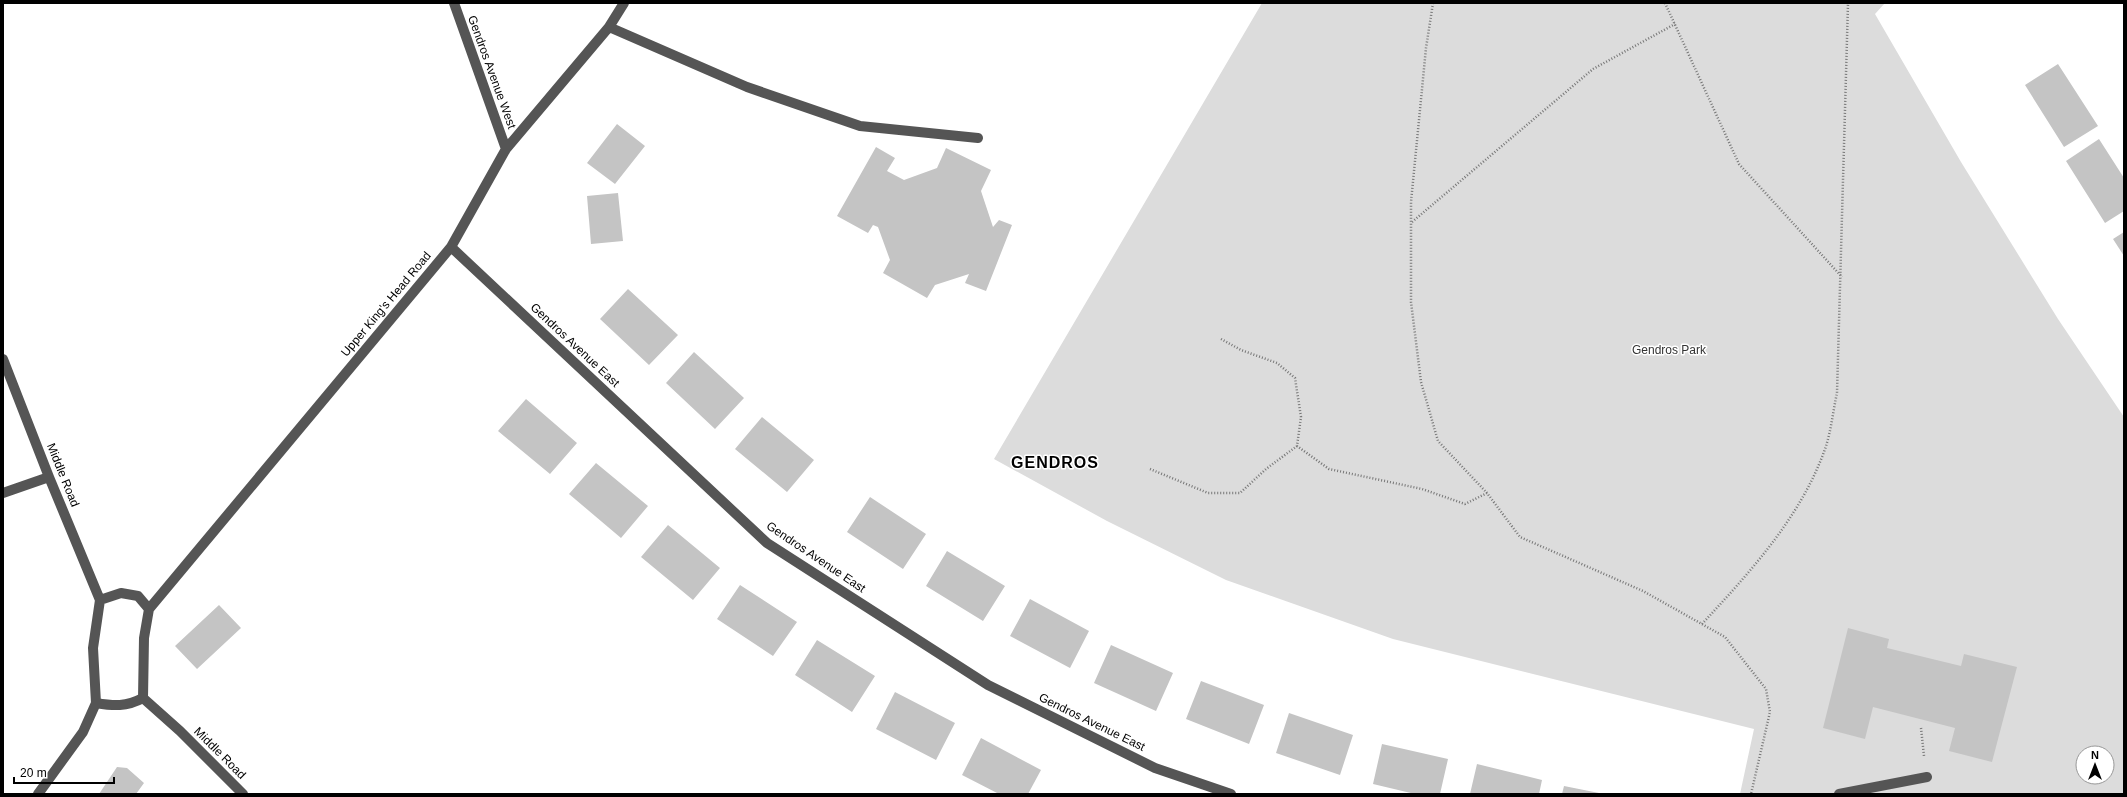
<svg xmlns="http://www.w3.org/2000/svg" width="2127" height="797" font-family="Arial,sans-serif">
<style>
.green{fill:#dcdcdc;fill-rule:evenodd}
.building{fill:#c4c4c4}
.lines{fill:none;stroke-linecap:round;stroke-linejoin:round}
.path{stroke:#777;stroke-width:2.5;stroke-dasharray:1 2;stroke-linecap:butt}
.minor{stroke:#555;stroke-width:10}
.labels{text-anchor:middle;stroke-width:3;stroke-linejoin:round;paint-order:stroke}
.street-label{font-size:12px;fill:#000;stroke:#fff}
.park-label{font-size:12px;fill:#333;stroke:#fff}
.district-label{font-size:16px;font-weight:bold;letter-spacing:1px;fill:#000;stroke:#fff}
</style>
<rect width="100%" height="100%" fill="#fff"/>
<!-- green -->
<path class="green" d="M1262,3h623l-10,11 86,148 97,157 66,98v377h-384l14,-65 -361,-90 -167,-59 -119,-59 -113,-62zM2083,753h24v24h-24z"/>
<!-- building -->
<path class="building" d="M2058,64l40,62 -34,21 -39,-62z
M617,124l28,22 -30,38 -28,-21z
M2099,139l25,39v33l-19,12 -39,-62z
M876,147l19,11 -8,13 17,9 33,-12 9,-20 45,22 -10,21 12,36 6,-7 13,5 -26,66 -21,-8 4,-9 -34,11 -8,13 -44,-25 7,-13 -12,-33 -5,-2 -5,8 -31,-17z
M618,193l5,48 -32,3 -4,-48z
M2124,232v24l-11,-17z
M628,289l50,46 -29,30 -49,-46z
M694,352l50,46 -29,31 -49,-46z
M526,399l51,44 -27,31 -52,-43z
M762,417l52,43 -27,32 -52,-43z
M596,463l52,43 -27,32 -52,-44z
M870,497l56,37 -23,35 -56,-37z
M668,525l52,43 -27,32 -52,-43z
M947,551l58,35 -22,35 -57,-35z
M740,585l57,37 -24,34 -56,-37z
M1030,599l59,32 -19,37 -60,-32z
M219,605l22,23 -44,41 -22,-23z
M1848,628l41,11 -2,9 74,18 3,-12 53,13 -25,95 -43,-11 6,-23 -82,-21 -8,32 -42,-11z
M817,640l58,36 -23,36 -57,-37z
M1111,645l62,28 -17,38 -62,-28z
M1201,681l63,24 -15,39 -63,-25z
M895,692l60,31 -19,37 -60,-31z
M1289,713l64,22 -13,40 -64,-22z
M981,738l60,32 -13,24h-29l-37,-19z
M1382,744l66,15 -8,35h-25l-42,-10z
M1477,764l65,16 -3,14h-69z
M117,767l10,1 17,15 -8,11h-37z
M1564,786l35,7v1h-37z"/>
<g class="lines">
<!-- path -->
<path class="path" d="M1433,3l-7,45 -15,154v100l10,80 17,59 49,52
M1665,3l74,161 103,113
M1412,222l181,-153 82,-45
M1221,339l20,11 36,13 18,15 6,39 -4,29 32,23 93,20 43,15 22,-11 33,44 123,54 82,46 41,52 4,23 -19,82
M1150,469l58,24h32l26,-24 31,-23
M1702,624c48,-52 99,-107 123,-175 6,-17 8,-38 12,-56l11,-390
M1921,728l3,28"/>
<!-- minor -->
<path class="minor" d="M454,3l52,146
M609,27l138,60 113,39 118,12
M451,247l316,296 221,142 167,83 76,26
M3,359l46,118 51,123
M3,493l46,-16
M100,600l21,-7 17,3 11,13 -5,29 -1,60
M149,609l302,-362 55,-98 103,-122 15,-24
M143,698l37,33 63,63
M96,703c18,3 30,4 47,-5
M38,794l45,-62 13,-29 -3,-55 7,-48
M1839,794l88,-17"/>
</g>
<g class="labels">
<!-- street labels -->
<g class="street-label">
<text transform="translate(492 72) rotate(70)" y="4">Gendros Avenue West</text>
<text transform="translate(386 304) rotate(-50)" y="4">Upper King's Head Road</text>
<text transform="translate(575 345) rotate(43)" y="4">Gendros Avenue East</text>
<text transform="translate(63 475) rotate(68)" y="4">Middle Road</text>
<text transform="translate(816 557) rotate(34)" y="4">Gendros Avenue East</text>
<text transform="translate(1092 722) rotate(26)" y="4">Gendros Avenue East</text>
<text transform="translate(220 753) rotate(45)" y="4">Middle Road</text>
</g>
<!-- park labels -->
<g class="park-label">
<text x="1669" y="354">Gendros Park</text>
</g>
<!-- district labels -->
<g class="district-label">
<text x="1055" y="468">GENDROS</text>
</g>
</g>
<!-- border -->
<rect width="2127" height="797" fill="none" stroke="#000000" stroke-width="8"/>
<!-- north arrow -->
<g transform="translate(2095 765)"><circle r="19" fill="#ffffff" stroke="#999999"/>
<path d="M0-3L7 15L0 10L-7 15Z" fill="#000000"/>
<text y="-6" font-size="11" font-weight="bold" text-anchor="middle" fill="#000000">N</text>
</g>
<!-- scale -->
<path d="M14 777v6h100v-6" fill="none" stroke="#000000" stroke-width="2"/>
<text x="20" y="777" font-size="12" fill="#000000" stroke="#ffffff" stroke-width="3" paint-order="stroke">20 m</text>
</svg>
